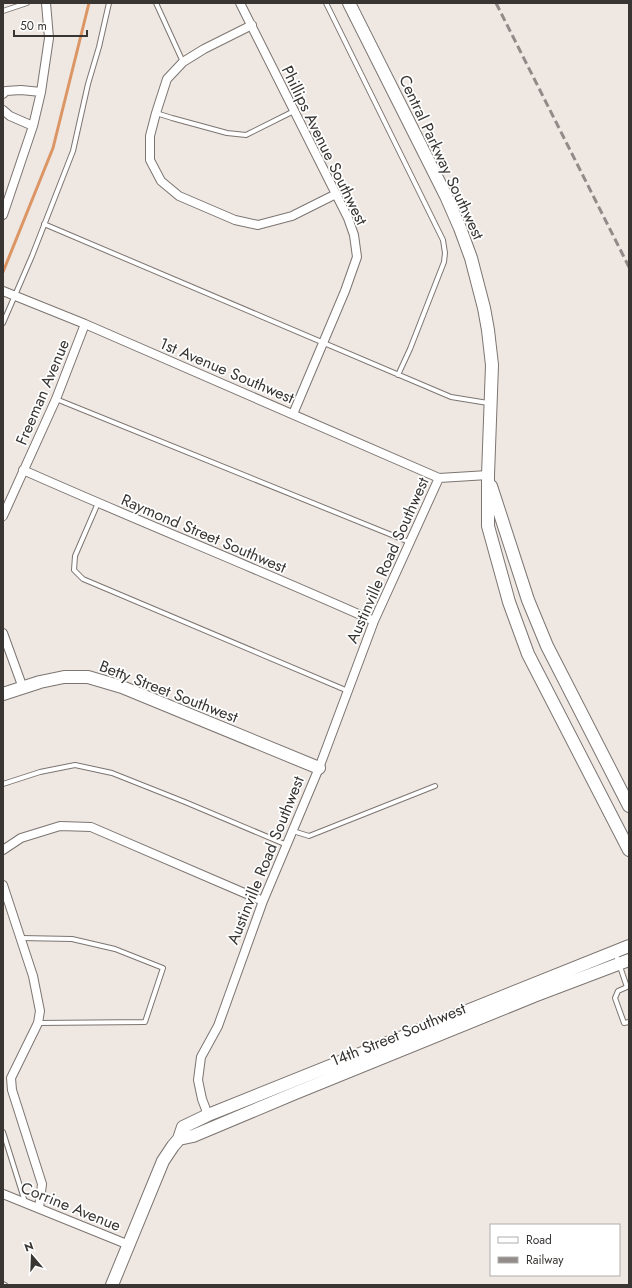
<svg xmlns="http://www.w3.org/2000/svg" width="632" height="1288" font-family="Jost,sans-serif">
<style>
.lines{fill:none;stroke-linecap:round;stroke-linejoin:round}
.stream{stroke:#dc9665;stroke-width:3}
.lane-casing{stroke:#7c7571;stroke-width:6}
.street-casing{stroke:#7c7571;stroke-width:10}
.secondary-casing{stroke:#7c7571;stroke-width:14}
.lane{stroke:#fff;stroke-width:4}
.street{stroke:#fff;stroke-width:8}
.secondary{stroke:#fff;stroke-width:12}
.rail{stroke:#918c89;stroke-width:3;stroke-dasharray:8 4;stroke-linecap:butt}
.labels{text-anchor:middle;stroke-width:3.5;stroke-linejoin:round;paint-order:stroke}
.street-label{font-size:16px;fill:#383533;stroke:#fff}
</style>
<rect width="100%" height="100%" fill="#eee7e2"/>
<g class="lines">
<!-- stream -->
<path class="stream" d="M3,272l50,-124 36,-145"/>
<defs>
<path id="lane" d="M156,3l27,59
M326,3l117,237 2,13 -1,9 -34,87 -12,26
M3,11l24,-8
M156,113l16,5 55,15 19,2 48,-24
M44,224l407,173 37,6
M3,323l29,-67 41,-105 15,-67 11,-37 10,-44
M56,399l353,143
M98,503l-23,53 -1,14 9,9 265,112
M3,784l37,-12 35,-7 37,8 73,29 102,43
M293,831l16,5 126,-50
M21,938l51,1 43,10 48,19 -18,54 -107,1
M615,952l12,35 -9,4 -3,7 9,25 5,-1
M3,1132l22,70
M3,1284l2,1"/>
<path id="street" d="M240,3l108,215 6,17 3,22 -12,34 -52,123
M252,25l-48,24 -21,13 -16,17 -11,34 -6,23v24l11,21 18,15 56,24 23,5 34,-9 44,-22
M3,94l3,-3 15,-1 20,2
M3,110l7,6 23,10
M3,215l30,-89 8,-34 8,-54 -3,-35
M3,291l82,33 354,154 49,-3
M23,470c117,52 235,99 351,151
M3,516l53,-117 29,-75
M3,633l20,55
M3,850l18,-12 39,-12 31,1 172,74
M3,885l30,91 7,35 -2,12 -27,55 1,12 30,94 -3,24
M208,1115l-6,-16 -4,-19 3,-23 17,-31 45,-125 56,-133 55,-147 65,-143
M3,1194l126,51"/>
<path id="secondary" d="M349,3l97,193 14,32 11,30 13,50 4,22 4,35 -4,110v51l21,76 19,52 101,196
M491,486l37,114 19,46 82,160
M3,694l37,-12 24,-5h24l34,10 197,81
M179,1139l14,-3 100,-42 241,-98 95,-36
M112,1285l51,-124 10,-15 6,-7 4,-12 25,-12 421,-169"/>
</defs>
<!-- lane casing -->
<use href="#lane" class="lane-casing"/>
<!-- street casing -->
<use href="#street" class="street-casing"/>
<!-- secondary casing -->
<use href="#secondary" class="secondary-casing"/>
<!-- lane -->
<use href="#lane" class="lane"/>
<!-- street -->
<use href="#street" class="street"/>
<!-- secondary -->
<use href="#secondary" class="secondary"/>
<!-- rail -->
<path class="rail" d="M496,3l133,264"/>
</g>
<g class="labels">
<!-- street labels -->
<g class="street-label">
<text transform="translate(325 145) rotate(64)" y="6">Phillips Avenue Southwest</text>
<text transform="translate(442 157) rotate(65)" y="6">Central Parkway Southwest</text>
<text transform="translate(227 370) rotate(23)" y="6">1st Avenue Southwest</text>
<text transform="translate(42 392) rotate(-67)" y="6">Freeman Avenue</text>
<text transform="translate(204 533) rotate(23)" y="6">Raymond Street Southwest</text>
<text transform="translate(387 560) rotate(-66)" y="6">Austinville Road Southwest</text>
<text transform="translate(169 691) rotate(21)" y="6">Betty Street Southwest</text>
<text transform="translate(265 860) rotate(-68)" y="6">Austinville Road Southwest</text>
<text transform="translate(398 1034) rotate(-22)" y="6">14th Street Southwest</text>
<text transform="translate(71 1206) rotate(22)" y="6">Corrine Avenue</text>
</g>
</g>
<!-- border -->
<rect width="632" height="1288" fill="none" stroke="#383533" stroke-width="8"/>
<!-- legend -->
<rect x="490" y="1224" width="130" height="52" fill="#ffffff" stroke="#afaead"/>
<rect x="498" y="1237" width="20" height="6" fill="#ffffff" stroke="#afaead"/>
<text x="526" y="1244" font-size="12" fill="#383533">Road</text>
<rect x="498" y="1257" width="20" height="6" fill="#918c89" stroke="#afaead"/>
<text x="526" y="1264" font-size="12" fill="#383533">Railway</text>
<!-- north arrow -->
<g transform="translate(32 1256) rotate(341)" stroke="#ffffff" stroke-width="3" paint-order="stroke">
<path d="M0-3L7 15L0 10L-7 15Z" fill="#383533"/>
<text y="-6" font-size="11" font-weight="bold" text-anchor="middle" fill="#383533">N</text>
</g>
<!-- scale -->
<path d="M14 30v6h73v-6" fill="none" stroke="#383533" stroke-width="2"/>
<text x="20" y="30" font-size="12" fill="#383533" stroke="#ffffff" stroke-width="3" paint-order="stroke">50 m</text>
</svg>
